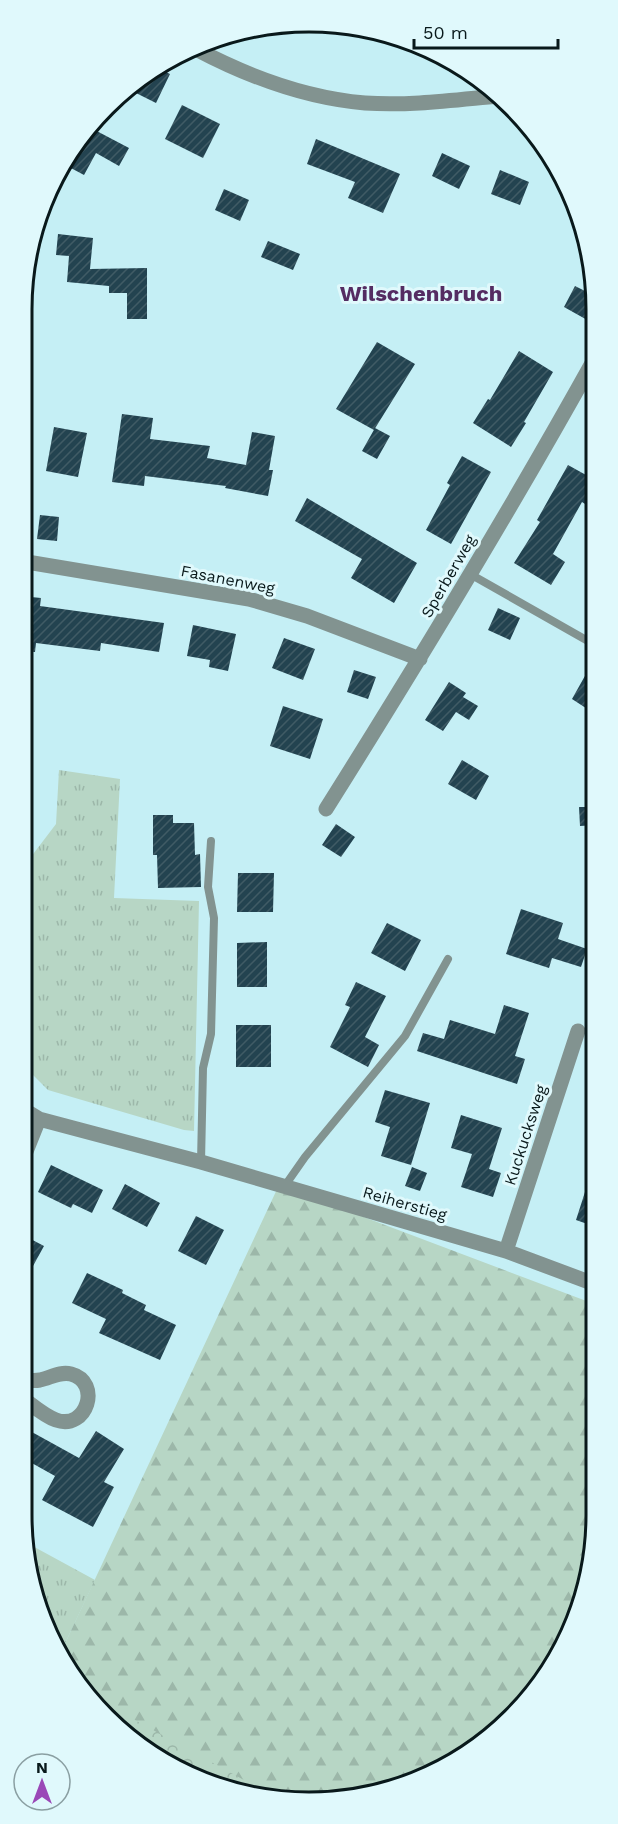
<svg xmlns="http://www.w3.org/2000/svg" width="618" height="1824" font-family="'Work Sans',sans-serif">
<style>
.grass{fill:url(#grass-tufts)}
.forest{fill:url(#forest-firs)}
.park{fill:url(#park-crowns)}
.building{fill:url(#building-hatch)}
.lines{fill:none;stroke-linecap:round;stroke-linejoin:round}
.service{stroke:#829390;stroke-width:8}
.minor{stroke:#829390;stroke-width:15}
.labels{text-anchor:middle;stroke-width:6;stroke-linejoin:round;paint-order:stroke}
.street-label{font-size:16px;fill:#09191b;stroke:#e0f9fc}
.district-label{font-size:22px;font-weight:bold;fill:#542c62;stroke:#e0f9fc}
.rim{fill:none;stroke:#09191b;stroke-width:3}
</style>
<defs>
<pattern id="grass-tufts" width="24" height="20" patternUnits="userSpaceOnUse" patternTransform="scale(1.5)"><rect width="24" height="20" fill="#b7d6c5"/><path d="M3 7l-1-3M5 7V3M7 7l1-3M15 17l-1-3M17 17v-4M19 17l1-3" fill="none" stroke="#9cb7a9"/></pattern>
<pattern id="forest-firs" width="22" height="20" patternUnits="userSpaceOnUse" patternTransform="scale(1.5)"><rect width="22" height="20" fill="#b7d6c5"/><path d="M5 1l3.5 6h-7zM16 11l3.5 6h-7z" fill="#9cb7a9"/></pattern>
<pattern id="park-crowns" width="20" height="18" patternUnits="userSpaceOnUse" patternTransform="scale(1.5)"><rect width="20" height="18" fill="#b7d6c5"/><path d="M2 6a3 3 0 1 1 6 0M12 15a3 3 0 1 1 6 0" fill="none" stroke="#9cb7a9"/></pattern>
<pattern id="building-hatch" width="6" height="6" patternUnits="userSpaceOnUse" patternTransform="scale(1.5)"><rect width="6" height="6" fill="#234350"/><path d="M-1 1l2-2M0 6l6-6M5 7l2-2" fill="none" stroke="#405b65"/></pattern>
</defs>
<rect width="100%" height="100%" fill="#c5eff5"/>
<!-- grass -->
<path class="grass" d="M59,770l61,9 -6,119 85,3 -5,230 -10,-1 -136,-40 -27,-27v-193l35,-46z
M27,1543l68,37 -34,72 -18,-27z"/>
<!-- forest -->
<path class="forest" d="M279,1185l318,120v210l-10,74 -39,86 -79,79 -86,39 -111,8 -91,-28 -88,-68 -34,-54 2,1z"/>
<!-- park -->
<path class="park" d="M84,1692l169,93 34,15 -15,1 -91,-28 -88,-68z"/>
<!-- building -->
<path class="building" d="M156,67l14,7 -14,29 -26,-13z
M182,105l38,19 -17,34 -38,-19z
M91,128l38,20 -10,18 -23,-13 -12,22 -15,-8 7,-13 -5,-2 9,-18 2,-2 5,3z
M316,139l84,35 -17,39 -35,-15 7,-16 -48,-18z
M442,153l28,13 -11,23 -27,-13z
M500,170l29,12 -9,23 -29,-11z
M224,189l25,11 -9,21 -25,-11z
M58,234l35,4 -3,31 57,-1v51h-20v-26h-18v-7l-42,-4 2,-26 -13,-1z
M268,241l32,13 -7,16 -32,-13z
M575,286l20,10v15l-6,10 -25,-14z
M377,342l38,22 -41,66 -38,-21z
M519,351l34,21 -29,50 2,1 -15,24 -38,-24 15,-24 2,1z
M122,414l31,4 -3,21 60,7 -3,12 39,7 6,-33 23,4 -6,34h4l-5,26 -43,-8 1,-2 -81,-10 -1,10 -32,-4z
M54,427l33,6 -9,44 -32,-6z
M375,428l15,8 -13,23 -15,-8z
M462,456l29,16 -40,72 -25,-14 24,-45 -3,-2z
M568,465l27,15v7l-10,17 -3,-2 -29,52 12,8 -14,23 -37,-22 26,-41 -3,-2z
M307,498l110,65 -23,40 -43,-25 11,-19 -67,-38z
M40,515l19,2 -2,24 -20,-2z
M21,596l20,2 -1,8 124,17 -5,29 -58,-9 -1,8 -64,-8 -1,9 -14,-1z
M498,608l22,10 -10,22 -22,-10z
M193,625l43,9 -8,37 -19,-4 1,-7 -23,-4z
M284,638l31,11 -12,31 -31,-12z
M595,658v56l-23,-15z
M354,670l22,7 -8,22 -21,-7z
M449,682l17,11 -3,4 15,9 -9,14 -13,-8 -13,19 -18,-11z
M283,706l40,13 -13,40 -40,-13z
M462,760l27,16 -13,24 -28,-16z
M579,807h17v18l-16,1z
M153,815h20v8h21l1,32 5,-1 1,33 -43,1 -1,-33h-4z
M336,824l19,13 -14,20 -19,-12z
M238,873h36l-1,39h-36z
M521,909l42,14 -5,16 29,10 -6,18 -29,-9 -3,10 -43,-14z
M387,923l34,17 -16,31 -34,-18z
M267,942v45h-30v-44z
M356,982l30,14 -21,41 14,8 -11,22 -38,-20 20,-40 -5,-2z
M504,1005l25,8 -14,43 10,3 -8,25 -100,-33 6,-18 21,6 6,-19 45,14z
M236,1025h35v42h-35z
M385,1090l45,13 -19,62 -30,-9 9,-29 -15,-5z
M461,1115l41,13 -13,41 12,4 -8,24 -32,-10 11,-33 -21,-6z
M51,1165l52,25 -11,23 -19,-9 -2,4 -33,-16z
M412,1167l15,6 -7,18 -15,-5z
M593,1167h3v60l-20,-7z
M125,1184l35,19 -13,24 -35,-18z
M196,1216l28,14 -18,35 -28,-14z
M21,1234l23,12 -11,20 -12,-6z
M87,1273l36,17 -1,3 24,12 -2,5 32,15 -16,35 -61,-27 7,-14 -34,-16z
M21,1426l58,32 17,-27 28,18 -20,33 10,5 -21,40 -51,-27 13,-24 -34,-19z"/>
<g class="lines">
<!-- service -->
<path class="service" d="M470,574l125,71
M201,1162l2,-94 8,-34 3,-116 -6,-31 3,-46
M284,1187l21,-30 100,-121 43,-77"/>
<!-- minor -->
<path class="minor" d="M196,49c53,28 109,49 169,54 44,3 89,-3 133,-7
M21,561l228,38 58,17 113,43
M326,809c93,-148 184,-298 269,-451
M21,1108l18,11 162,43 305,89 91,34
M21,1164l18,-45
M506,1251l72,-220
M21,1380c6,0 13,1 19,0 10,-2 20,-9 31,-6 31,8 16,57 -15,46 -12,-4 -25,-16 -35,-23"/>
</g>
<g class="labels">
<!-- street labels -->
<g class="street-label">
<text transform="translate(448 576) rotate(-60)" y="6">Sperberweg</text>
<text transform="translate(228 579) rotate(11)" y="6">Fasanenweg</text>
<text transform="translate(525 1135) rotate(-72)" y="6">Kuckucksweg</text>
<text transform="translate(405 1203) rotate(16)" y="6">Reiherstieg</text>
</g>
<!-- district labels -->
<g class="district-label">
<text x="421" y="301">Wilschenbruch</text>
</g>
</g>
<!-- crop -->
<path d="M0 0H618V1824H0ZM309 32H309A277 277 0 0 1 586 309V1515A277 277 0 0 1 309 1792H309A277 277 0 0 1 32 1515V309A277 277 0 0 1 309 32Z" fill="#e0f9fc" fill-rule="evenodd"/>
<path class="rim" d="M309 32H309A277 277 0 0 1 586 309V1515A277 277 0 0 1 309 1792H309A277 277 0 0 1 32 1515V309A277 277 0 0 1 309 32Z"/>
<!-- north arrow -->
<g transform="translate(42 1782)"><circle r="28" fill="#e0f9fc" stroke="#8a9fa2" stroke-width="1.5"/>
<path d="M0-4.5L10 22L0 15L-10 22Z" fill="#9a48b7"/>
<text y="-9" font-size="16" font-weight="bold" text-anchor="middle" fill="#09191b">N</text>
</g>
<!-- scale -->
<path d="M414 39v9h144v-9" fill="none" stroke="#09191b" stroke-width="3"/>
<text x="423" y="39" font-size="18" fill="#09191b" stroke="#e0f9fc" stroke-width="4.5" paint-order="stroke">50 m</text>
</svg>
